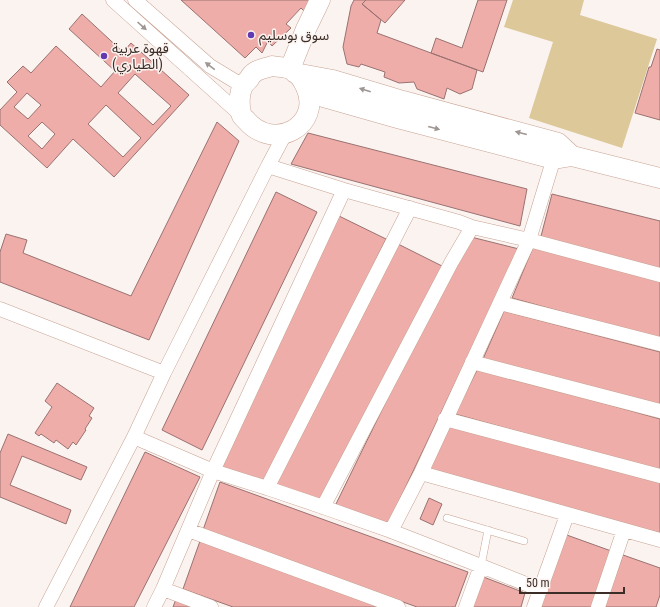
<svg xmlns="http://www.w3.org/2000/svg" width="660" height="607" font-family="'Roboto Condensed','Noto Sans Arabic',sans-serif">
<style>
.green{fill:#dcc899}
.building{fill:#efadaa;stroke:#997270;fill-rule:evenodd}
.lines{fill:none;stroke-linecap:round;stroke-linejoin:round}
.lane-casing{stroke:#c8a393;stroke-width:8}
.street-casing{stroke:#c8a393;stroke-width:15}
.secondary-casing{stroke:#c8a393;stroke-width:21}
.lane{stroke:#fff;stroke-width:7}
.street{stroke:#fff;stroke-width:14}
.secondary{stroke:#fff;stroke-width:20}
.oneway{fill:#9e9693}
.poi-dot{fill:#6339b1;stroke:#fbf3f0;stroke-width:1.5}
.labels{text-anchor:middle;stroke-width:3;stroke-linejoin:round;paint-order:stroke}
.poi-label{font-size:14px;fill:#3c2d27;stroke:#fbf3f0;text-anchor:start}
</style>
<rect width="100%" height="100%" fill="#fbf3f0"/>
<!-- green -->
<path class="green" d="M513,0h71l-4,15 77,24 -35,109 -93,-30 24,-76 -49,-15z"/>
<!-- building -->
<path class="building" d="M181,0h133l-10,11 -3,-3 -15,16 5,4 -19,18 -4,-5 -6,12 -6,-6 -11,11z
M354,0h12l-4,4 19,16 -4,13 100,37 -5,19 -12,5 -13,-6 -3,11 -27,-10 -3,-7 -15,1 -15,-6 1,-5 -24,-8 -2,3 -12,-3 -4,-17 8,-41z
M366,0h39l-20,23 -23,-19z
M478,0h29l-24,72 -52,-19 5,-15 26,10z
M82,14l41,38 8,-9 58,52 -75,82 -41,-38 -26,29 -47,-43v-15l17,-18 -10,-10 16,-16 8,7 25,-27 45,41 14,-16 -46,-42zM135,74l36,32 -18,19 -35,-32zM27,93l14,12 -13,14 -14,-12zM106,105l35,33 -18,19 -35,-33zM42,122l13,12 -13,15 -14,-13z
M657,49l3,1v70l-25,-7 14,-46h2z
M217,122l22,19 -90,199 -149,-58v-30l6,-18 21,6 -4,13 108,43z
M308,133l219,56 -7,37 -229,-62z
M276,192l41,20 -115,238 -40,-20z
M552,194l108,27v50l-120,-31z
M339,216l47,23 -119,243 -50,-14z
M467,236l52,13 -132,277 -52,-20z
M396,243l46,23 -122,236 -45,-17z
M534,245l126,34v60l-148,-41z
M504,311l156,41v55l-177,-48z
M478,368l182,51v52l-205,-57z
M57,383l37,25 -5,8 3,2 -7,11 1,1 -10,15 -3,-3 -5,7 -12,-9 -2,3 -13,-9 -2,2 -4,-3 17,-26 -7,-6z
M448,424l212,57v52l-234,-61z
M8,434l79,33 -6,13 -59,-24 -12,29 61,25 -5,14 -66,-27v-44z
M145,452l55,25 -66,130h-64z
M220,482l248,90 -13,35h-38l-214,-77z
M429,498l13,6 -9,21 -13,-6z
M564,534l50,18 -19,55h-56z
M200,541l181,66h-148l-50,-18z
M623,555l37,13v27l-4,12h-52z
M481,576l44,17 -4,14h-51z
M176,599l23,8h-26z"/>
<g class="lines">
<defs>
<path id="lane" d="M447,518l77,23
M481,566l7,-36"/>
<path id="street" d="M113,0l128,115
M135,0l75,66 33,20
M268,166l76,24 115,32 13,5 57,13 131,35
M500,303l160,41
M0,309l164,64
M472,362l188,49
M445,419l215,57
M134,437l79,34 54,17 56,19 68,24 90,35 60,24
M421,473l239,67
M267,488l143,-280
M323,507l128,-244 21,-36
M188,530l210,77
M391,531l30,-58 108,-233 27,-89
M163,589l48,18
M46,607l88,-170 30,-64 104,-207 17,-32
M154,607l9,-18 50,-118 131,-281
M466,607l15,-41
M534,607l33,-92
M598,607l26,-77"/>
<path id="secondary" d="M272,66c5,1 13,1 18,3 7,3 13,11 16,18 17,38 -32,66 -60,33 -2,-2 -5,-4 -5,-7 -2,-8 -2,-20 2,-27 1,-2 4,-5 6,-7 1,-2 3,-5 6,-7 4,-3 12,-4 17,-6z
M290,69l16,-40 14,-29
M295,73l38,7 70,21 155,42 14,13
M309,93l88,25 157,41 18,-3 88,22"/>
</defs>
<!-- lane casing -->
<use href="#lane" class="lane-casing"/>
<!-- street casing -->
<use href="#street" class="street-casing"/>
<!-- secondary casing -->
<use href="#secondary" class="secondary-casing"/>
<!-- lane -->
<use href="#lane" class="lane"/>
<!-- street -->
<use href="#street" class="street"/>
<!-- secondary -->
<use href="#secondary" class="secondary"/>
</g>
<!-- one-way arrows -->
<defs><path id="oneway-solid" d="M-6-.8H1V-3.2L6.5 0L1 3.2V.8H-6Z"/></defs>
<g class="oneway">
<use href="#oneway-solid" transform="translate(142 26) rotate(42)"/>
<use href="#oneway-solid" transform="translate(210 66) rotate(-143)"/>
<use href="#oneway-solid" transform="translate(365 90) rotate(-163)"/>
<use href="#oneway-solid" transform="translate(434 128) rotate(15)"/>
<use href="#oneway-solid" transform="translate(521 133) rotate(-165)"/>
</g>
<!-- markers -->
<g class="poi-dot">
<circle cx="251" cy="35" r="4"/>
<circle cx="104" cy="56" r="4"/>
</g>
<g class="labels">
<!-- poi labels -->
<g class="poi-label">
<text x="259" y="40">سوق بوسليم</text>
<text x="112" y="53">قهوة عربية<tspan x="112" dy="16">(الطياري)</tspan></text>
</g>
</g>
<!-- scale -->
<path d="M520 587v6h104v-6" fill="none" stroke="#3c2d27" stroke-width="2"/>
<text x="526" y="587" font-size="12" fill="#3c2d27" stroke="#fbf3f0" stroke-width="3" paint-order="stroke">50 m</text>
</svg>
